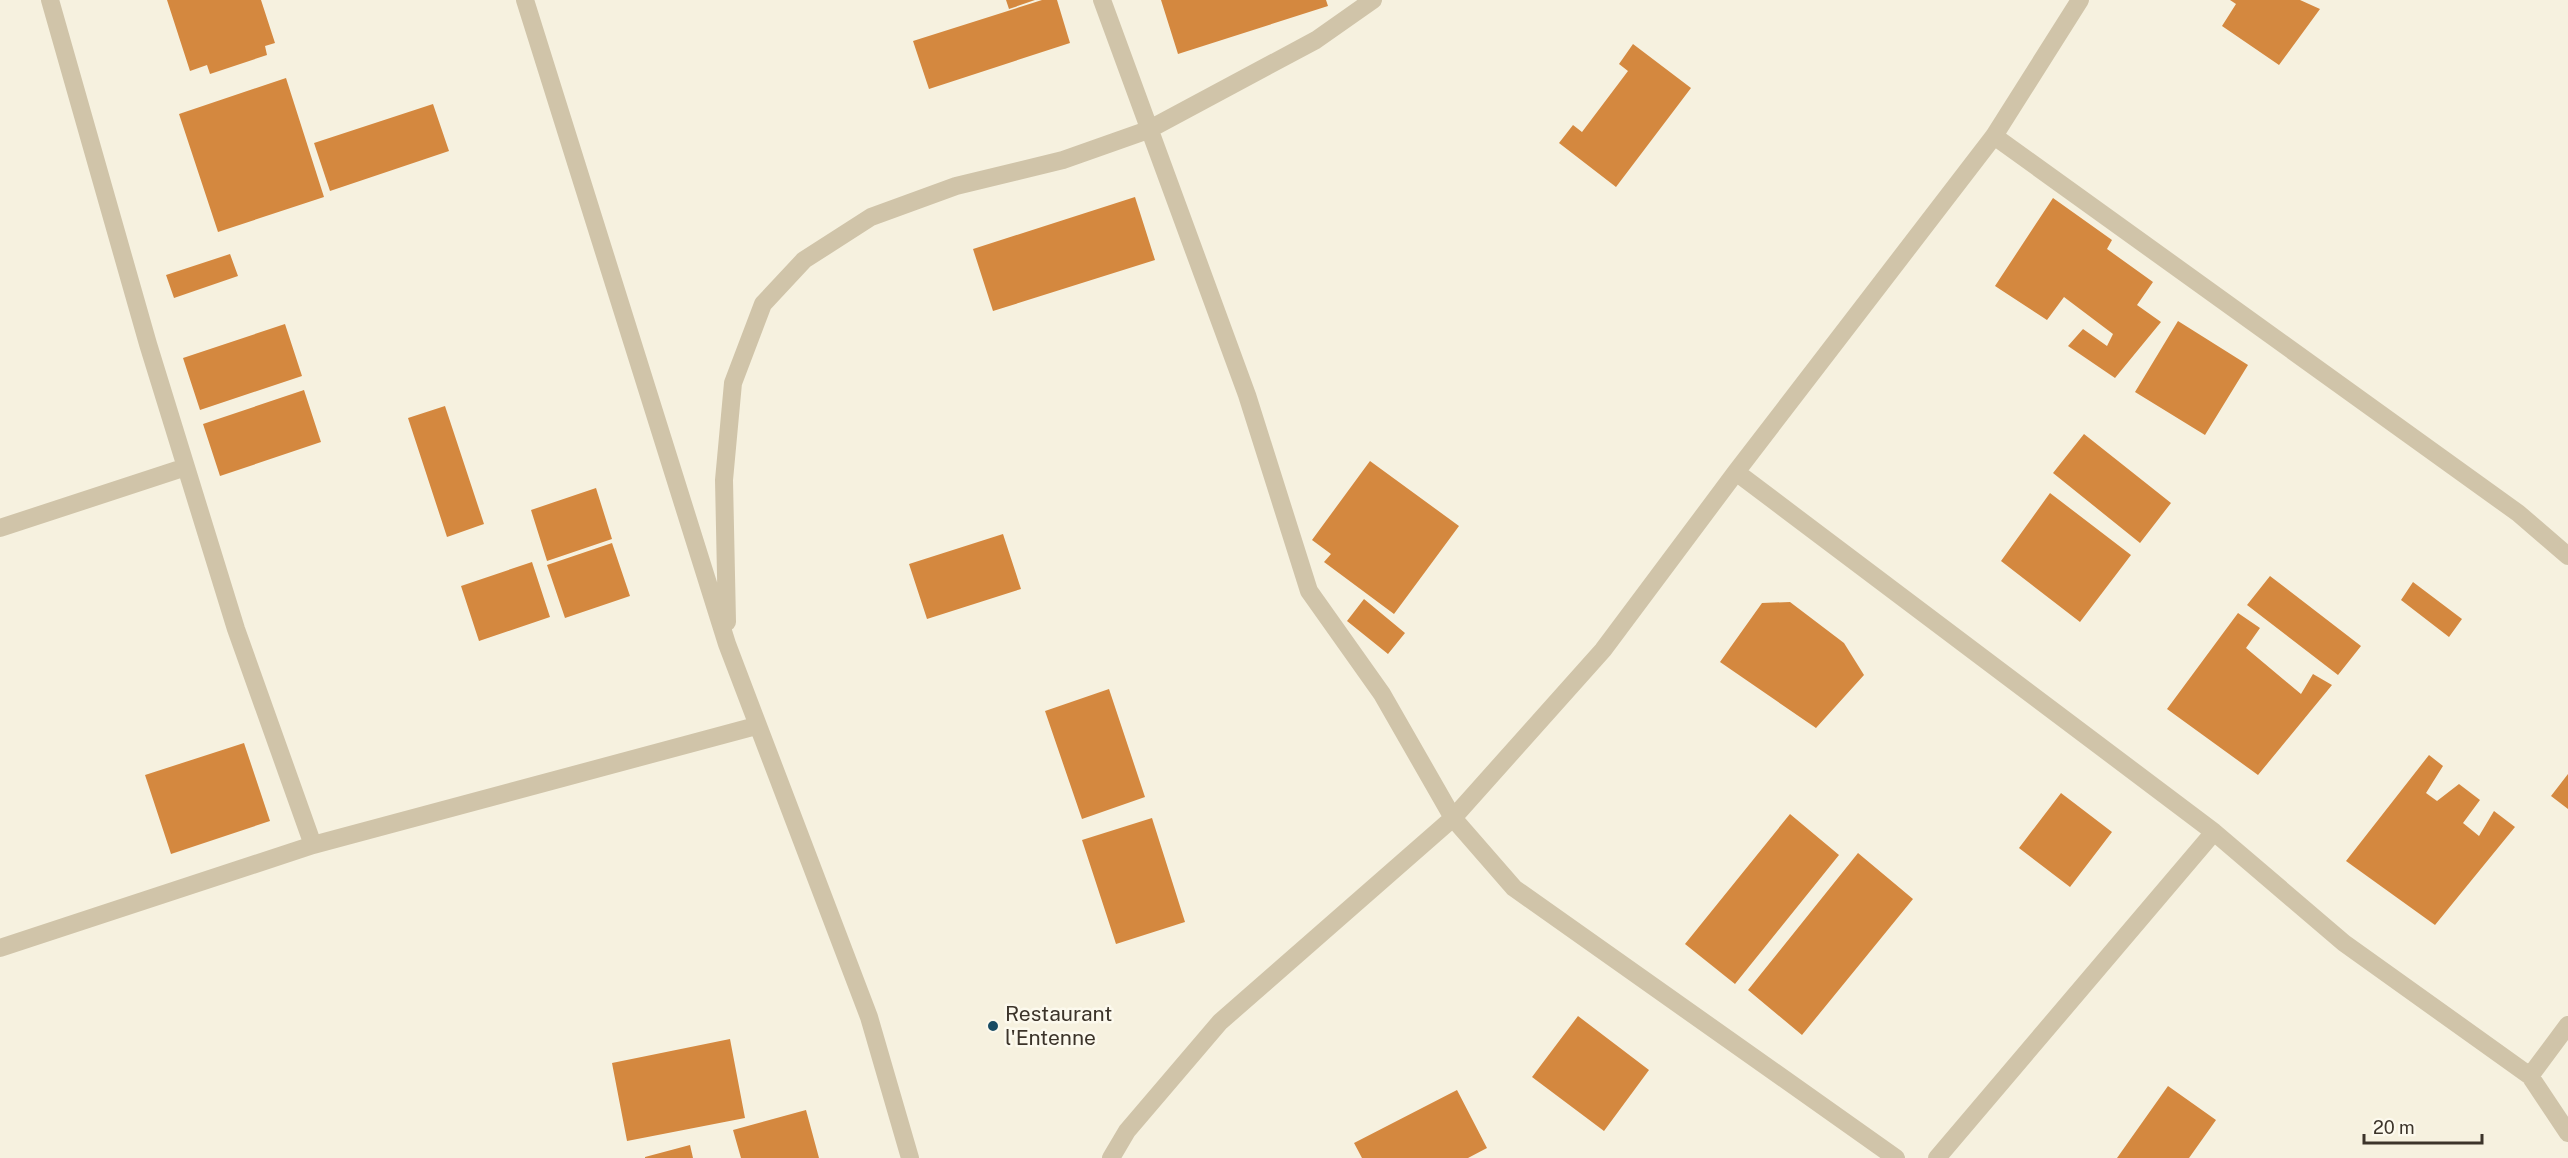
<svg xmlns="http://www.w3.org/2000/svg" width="2568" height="1158" font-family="'Public Sans',sans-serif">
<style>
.building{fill:#d4883f}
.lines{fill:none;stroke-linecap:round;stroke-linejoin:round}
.street{stroke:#d0c4a9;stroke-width:18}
.poi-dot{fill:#194c64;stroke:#fcf9ed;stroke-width:2}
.labels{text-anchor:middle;stroke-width:5;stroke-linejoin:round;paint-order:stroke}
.poi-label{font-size:21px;fill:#3c342a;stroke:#fcf9ed;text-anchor:start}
</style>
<rect width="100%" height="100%" fill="#f6f1df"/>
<!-- building -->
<path class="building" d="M167,0h94l14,43 -10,3 2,9 -57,19 -3,-9 -17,6z
M1006,0h29l-26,9z
M1042,0h15l13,43 -141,46 -16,-48z
M1161,0h165l2,6 -150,48z
M2230,0h70l20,9 -41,56 -57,-39 14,-22z
M1633,44l58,44 -75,99 -57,-44 14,-18 9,7 46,-61 -9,-7z
M286,78l38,119 -106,35 -39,-118z
M433,104l16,47 -119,40 -16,-48z
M1135,197l20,63 -162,51 -20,-62z
M2053,198l59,42 -5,9 46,33 -16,23 24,17 -46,56 -47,-32 15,-17 24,17 6,-12 -49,-37 -17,23 -52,-34z
M230,254l8,22 -64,22 -8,-23z
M2178,321l70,44 -43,70 -70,-43z
M285,324l17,52 -102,34 -17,-52z
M304,390l17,52 -101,34 -17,-52z
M445,406l39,118 -37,13 -39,-119z
M2084,434l87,69 -31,40 -87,-70z
M1370,461l89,65 -65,88 -70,-52 7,-8 -19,-14z
M596,488l16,51 -65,22 -16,-51z
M2050,493l81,62 -51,67 -79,-61z
M1003,534l18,55 -94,30 -18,-55z
M612,543l18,53 -65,22 -18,-53z
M532,562l18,55 -71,24 -18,-55z
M2270,576l91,70 -23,29 -91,-70z
M2413,582l49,37 -13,18 -48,-37z
M1364,599l41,34 -17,21 -41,-33z
M1790,602l54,41 20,32 -48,53 -96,-66 42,-59z
M2238,613l22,15 -14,20 55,46 12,-20 19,11 -74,90 -91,-66z
M1109,689l36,108 -63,22 -37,-108z
M244,743l26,78 -99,33 -26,-79z
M2429,755l14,11 -17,27 11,8 22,-17 21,16 -17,23 16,13 15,-25 21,16 -80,98 -89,-64z
M2568,774v35l-17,-13z
M2061,793l51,39 -42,55 -51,-39z
M1790,814l49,41 -104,129 -50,-40z
M1152,818l33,104 -69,22 -34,-104z
M1858,853l55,46 -111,136 -54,-45z
M1578,1016l71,54 -45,61 -72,-54z
M730,1039l15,79 -118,23 -15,-78z
M2168,1086l48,34 -27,38h-72z
M1457,1090l30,58 -19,10h-106l-8,-15z
M806,1110l13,48h-78l-8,-28z
M690,1145l3,13h-48v-1z"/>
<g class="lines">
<!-- street -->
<path class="street" d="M50,0l98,344 88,285 77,216
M525,0l202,644 142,373 41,141
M1102,0l145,395 62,196 73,103 71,124 61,70 382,270
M1994,136l524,377 50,43
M1736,472l478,360 130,111 186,133 38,57
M0,528l186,-61
M727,622l-3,-142 9,-97 30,-79 41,-44 67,-43 85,-31 107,-26 85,-30 168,-90 57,-40
M0,948l313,-103 443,-119
M2530,1076l38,-51
M1111,1158l16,-27 93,-109 233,-204 150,-168 133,-178 258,-336 86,-136
M1937,1158l277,-326"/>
</g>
<!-- markers -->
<circle class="poi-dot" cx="993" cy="1026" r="6"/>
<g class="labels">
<!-- poi labels -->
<g class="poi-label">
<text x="1005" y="1021">Restaurant<tspan x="1005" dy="24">l'Entenne</tspan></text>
</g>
</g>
<!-- scale -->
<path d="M2364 1134v9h118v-9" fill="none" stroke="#3c342a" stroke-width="3"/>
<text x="2373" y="1134" font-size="18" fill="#3c342a" stroke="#fcf9ed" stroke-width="4.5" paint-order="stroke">20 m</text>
</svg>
